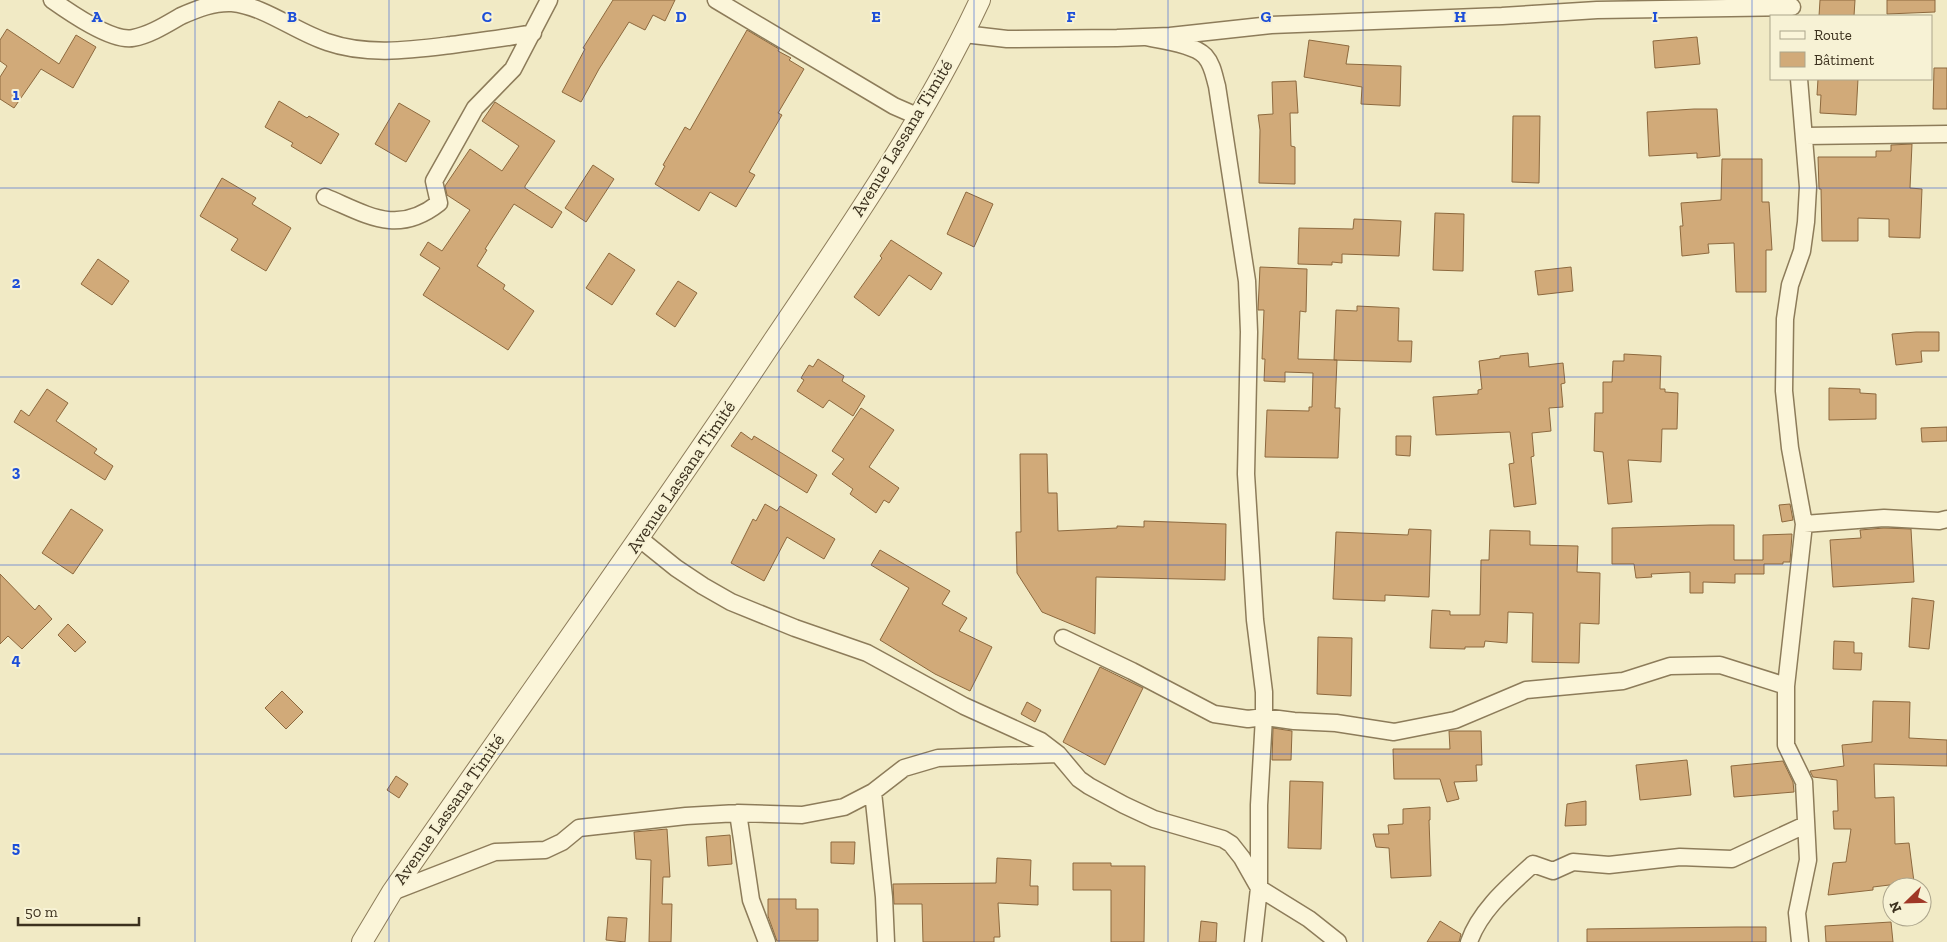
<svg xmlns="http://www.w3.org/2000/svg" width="1947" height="942" font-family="'Zilla Slab',serif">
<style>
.building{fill:#d1aa79;stroke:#8d693e}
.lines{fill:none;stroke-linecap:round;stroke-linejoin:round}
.minor-casing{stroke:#8d7c5a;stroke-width:19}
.tertiary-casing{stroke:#8d7c5a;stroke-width:22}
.minor{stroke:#fbf5d9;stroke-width:16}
.tertiary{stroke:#fbf5d9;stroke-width:20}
.grid{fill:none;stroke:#1d4ed8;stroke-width:1;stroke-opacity:0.55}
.labels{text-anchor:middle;stroke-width:4;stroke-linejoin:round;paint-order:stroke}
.street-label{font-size:18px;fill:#3c311e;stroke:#f7f2d5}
.grid-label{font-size:16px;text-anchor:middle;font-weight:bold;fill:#1d4ed8;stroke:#f7f2d5;stroke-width:4;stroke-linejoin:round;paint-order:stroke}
</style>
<rect width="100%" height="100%" fill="#f1eac5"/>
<!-- building -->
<path class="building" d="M613,0h62l-10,21 -12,-6 -8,15 -16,-8 -30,47 -18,33 -19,-10 23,-43 -2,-1z
M1820,0h35l-1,16h-35z
M1887,0h48v12l-48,2z
M7,29l52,35 17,-29 20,12 -23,41 -32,-19 -27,39 -14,-9v-22l7,-11 -7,-5v-21z
M747,30l32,19 -1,2 13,7 -2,2 15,9 -26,44 4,2 -33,57 6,3 -19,32 -26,-15 -11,19 -44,-27 10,-18 -2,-1 22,-38 5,3z
M1697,37l3,27 -45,4 -2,-27z
M1309,40l40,6 -3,18 55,2 -1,40 -39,-2 1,-17 -58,-10z
M1934,68h13v41h-14z
M1818,79h40l-2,36 -36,-2 1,-18h-4z
M1296,81l2,32h-8l1,33 4,1v37l-36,-1 1,-53 -2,-15 15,-1 -1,-32z
M279,101l28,17 2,-2 30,18 -18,30 -30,-18 2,-3 -28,-16z
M495,102l60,39 -30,45v2l37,24 -10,16 -38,-24 -29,45 2,1 -10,16 28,19 -2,4 31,22 -26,39 -85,-55 17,-27 -20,-13 8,-13 14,9 28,-41 -23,-15 -2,-9 25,-37 32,22 17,-25 -37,-25z
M399,103l31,18 -24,41 -31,-18z
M1694,109h23l3,47 -23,2v-5l-48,3 -2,-44z
M1513,116h27l-1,67 -27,-1z
M1912,144l-2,44 12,1 -2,49 -31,-1v-18l-31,-1v23h-36l-1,-52h-2l-1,-32h58v-6h15v-6z
M1722,159h40v43h7l3,48h-6v42h-30l-2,-49 -26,1 1,9 -27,3 -2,-30h3l-2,-23 40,-3z
M593,165l21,14 -28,43 -21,-14z
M222,178l34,20 -4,6 39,24 -25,43 -35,-21 7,-11 -38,-23z
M966,192l27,12 -19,43 -27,-13z
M1435,213l29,1 -1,57 -30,-1z
M1354,219l47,2 -2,35 -57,-2v9l-10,-1v3l-34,-1 1,-36 54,1z
M891,240l51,33 -11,17 -22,-15 -30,41 -25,-19 28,-39 -2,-2z
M609,253l26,17 -23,35 -26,-17z
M98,259l31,22 -17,24 -31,-21z
M1260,267l47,2 -1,43 -6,-1 -2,48 39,1 -2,48h5l-2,50 -73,-1 2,-47 42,1v-4h3l1,-34 -28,-1v10l-21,-1 1,-22h-3l2,-49h-6z
M1571,267l2,24 -35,4 -3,-24z
M678,281l19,12 -22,34 -19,-13z
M1357,306l42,2 -1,33h14l-1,21 -77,-2 2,-50 21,1z
M1916,332h23v19h-18l1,11 -26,3 -4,-31z
M1528,353l1,14 34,-4 2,20 -4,1 2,23 -14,1 2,23 -19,2 2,23 -3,1 5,47 -22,3 -5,-43 5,-1 -4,-31 -74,3 -3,-38 45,-3v-4l4,-1 -3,-28 21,-3v-2z
M1624,354l37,2 -1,33h5v3l13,1 -1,36h-15l-1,33 -33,-2 4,42 -24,2 -5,-52 -9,-1 1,-38h8v-31h9l1,-21h11z
M818,359l26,17 -2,5 23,15 -12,20 -24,-16 -6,8 -26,-17 7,-11 -3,-2 8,-13 4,2z
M1829,388l31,1v4l16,1v25l-47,1z
M47,389l21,14 -12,18 41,28 -3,4 19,13 -8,14 -91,-58 7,-12 8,6z
M861,408l33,22 -25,37 30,21 -10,15 -5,-3 -8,13 -26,-19 3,-5 -21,-15 12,-15 -12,-8z
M1947,427v14l-25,1 -1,-14z
M741,432l11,8 2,-4 63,39 -10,18 -76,-47z
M1396,436h15l-1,20 -14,-1z
M1020,454h27l1,39h9l1,38 59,-3v-2l27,1v-6l82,3 -1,56 -129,-3 -1,57 -53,-22 -25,-39 -1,-41h5z
M765,504l12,7 3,-5 55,33 -11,20 -37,-22 -23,44 -33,-18 22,-44 3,2z
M1790,504l3,16 -11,2 -3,-17z
M71,509l32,21 -30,44 -31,-21z
M1710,525h24v35h29v-25l29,-1 -2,28h-7v2h-19v10h-29v9l-32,-1v11h-13v-21l-39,2 1,3 -16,1 -2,-14h-22v-36z
M1884,528l27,1 3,53 -81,5 -3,-47 31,-2 -1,-8z
M1409,529l22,1 -2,67 -44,-2v6l-52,-2 3,-67 72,3z
M1490,530l40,1v14l48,1 -1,26 23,1 -1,51 -19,-1 -1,40 -47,-1 1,-49 -25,-1 -1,31 -22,-2 -1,6h-19v2l-35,-1 2,-38 18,1v4h30l1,-55h8z
M880,550l70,41 -8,13 25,14 -8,13 33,16 -22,44 -35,-17 -55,-34 29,-52 -38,-23z
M0,574l35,36 4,-5 13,14 -30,30 -14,-13 -8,8z
M1912,598l22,3 -5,48 -20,-2z
M68,624l18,18 -11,10 -17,-17z
M1318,637l34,1 -1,58 -34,-2z
M1834,641l20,1v11h8l-1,17 -28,-1z
M1100,667l43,21 -38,77 -42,-23z
M282,691l21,21 -17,17 -21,-21z
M1873,701l37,1 -1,36 38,2v26l-73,-2 1,34 19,-1 1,47 14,-1 5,39 -41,5v3l-45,5 5,-32 13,-1 5,-33h-17l-1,-18h5l-1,-31 -24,-3 -3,-6 34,-5 -2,-21 30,-3z
M1027,702l14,8 -6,12 -14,-8z
M1273,728l19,3 -1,29h-19z
M1449,731h32l1,34h-6l1,16 -23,1 5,17 -12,3 -7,-23h-46l-1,-30h57z
M1687,760l4,35 -51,5 -4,-35z
M1783,761l10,21 1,10 -60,5 -3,-31z
M396,776l12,8 -9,14 -12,-8z
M1290,781l33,1 -2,67 -33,-1z
M1586,801v24l-21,1 2,-22z
M1430,807v13h-1l2,56 -40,2 -2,-30 -13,-1 -3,-13h16l-1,-9 15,-1v-15z
M667,829l3,48h-7l-1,27h10l-1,38h-22l2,-82 -15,-1 -2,-27z
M730,835l2,29 -24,2 -2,-29z
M831,842h24l-1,22 -23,-1z
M997,858l34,2 -1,26h8v19l-40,-2 2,34h-6v5h-71l-1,-38h-28l-1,-20 103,-1z
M1073,863h38v3h34l-1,76h-33v-52h-38z
M768,899h28v10h22v32h-41l-9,-25z
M608,917l19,1 -2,24 -19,-2z
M1201,921l16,2 -1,19h-17z
M1440,921l21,13 -2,8h-32z
M1891,922l2,20h-67l-1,-16z
M1736,927h30v15h-179v-13z"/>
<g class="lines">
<defs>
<path id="minor" d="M52,0c17,12 60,42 81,38 17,-3 34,-14 48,-22 16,-7 33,-14 51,-13 32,3 64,29 95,39 40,14 83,8 124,3 27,-4 55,-7 82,-12
M716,0l178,106 23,10
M964,34l43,5 110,-1 53,-2 101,-11 231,-9 95,-6 195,-3
M1145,37c16,3 49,7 60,19 8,9 9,20 12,30l30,195 2,51 -3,142 9,146 9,72v25l-5,88v83l-6,54
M1799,79l9,108 -2,35 -4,29 -12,34 -5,34 -1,72 6,57 14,76 -18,162v59l18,37 4,78 -11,53 3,29
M1805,136l142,-2
M325,197c43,18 72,39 114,6l-5,-22 41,-73 38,-39 36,-69
M1804,524l80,-6 55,3 8,-2
M640,539l36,29 27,18 28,16 64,26 72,25 97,53 77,35 17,13 21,25 10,7 35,19 30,14 69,20 8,5 11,14 17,30 50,31 29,23
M1063,638l69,33 82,43 34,5 16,-2 30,4 42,2 58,9 61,-12 71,-30 97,-9 47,-15 50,-1 66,21
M873,792l11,105 2,45
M738,813l13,87 16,42
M392,892l103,-40 50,-2 17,-8 17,-14 107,-12 52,-3 64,2 42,-8 29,-15 31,-24 34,-10 120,-4
M1469,942c11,-32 40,-56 64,-78l20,7 20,-9 36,3 71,-8 52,2 73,-34"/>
<path id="tertiary" d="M362,942l30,-50c126,-183 256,-363 379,-548 75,-111 152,-222 209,-344"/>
</defs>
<!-- minor casing -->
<use href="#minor" class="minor-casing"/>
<!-- tertiary casing -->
<use href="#tertiary" class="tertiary-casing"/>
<!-- minor -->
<use href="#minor" class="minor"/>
<!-- tertiary -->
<use href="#tertiary" class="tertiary"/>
</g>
<!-- grid -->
<path class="grid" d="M195,0v942M389,0v942M584,0v942M779,0v942M974,0v942M1168,0v942M1363,0v942M1558,0v942M1752,0v942M0,188h1947M0,377h1947M0,565h1947M0,754h1947"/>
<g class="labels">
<!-- street labels -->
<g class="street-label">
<text transform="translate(902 138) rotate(-59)" y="6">Avenue Lassana Timité</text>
<text transform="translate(681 477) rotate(-56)" y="6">Avenue Lassana Timité</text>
<text transform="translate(449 809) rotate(-55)" y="6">Avenue Lassana Timité</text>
</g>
</g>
<g class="grid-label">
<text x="97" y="22">A</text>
<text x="292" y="22">B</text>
<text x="487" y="22">C</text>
<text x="681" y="22">D</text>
<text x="876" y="22">E</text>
<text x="1071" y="22">F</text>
<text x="1266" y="22">G</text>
<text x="1460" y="22">H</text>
<text x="1655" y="22">I</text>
<text x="16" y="100">1</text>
<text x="16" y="288">2</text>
<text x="16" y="477">3</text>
<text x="16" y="665">4</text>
<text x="16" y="853">5</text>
</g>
<!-- legend -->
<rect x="1770" y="15" width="162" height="65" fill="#f7f2d5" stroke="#aca58c"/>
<rect x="1780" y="31" width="25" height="8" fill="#fbf5d9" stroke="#aca58c"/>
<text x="1814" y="40" font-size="15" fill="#3c311e">Route</text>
<rect x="1780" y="52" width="25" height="15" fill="#d1aa79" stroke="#aca58c"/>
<text x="1814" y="65" font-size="15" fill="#3c311e">Bâtiment</text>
<!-- north arrow -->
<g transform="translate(1907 902) rotate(247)"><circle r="24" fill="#f7f2d5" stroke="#aca58c"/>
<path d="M0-4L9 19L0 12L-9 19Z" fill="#9f3726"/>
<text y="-8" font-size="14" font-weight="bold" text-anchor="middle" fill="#3c311e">N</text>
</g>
<!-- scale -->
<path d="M18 917v8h121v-8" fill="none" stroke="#3c311e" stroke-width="2.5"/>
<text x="25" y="917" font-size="15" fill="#3c311e" stroke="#f7f2d5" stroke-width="4" paint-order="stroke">50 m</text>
</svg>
